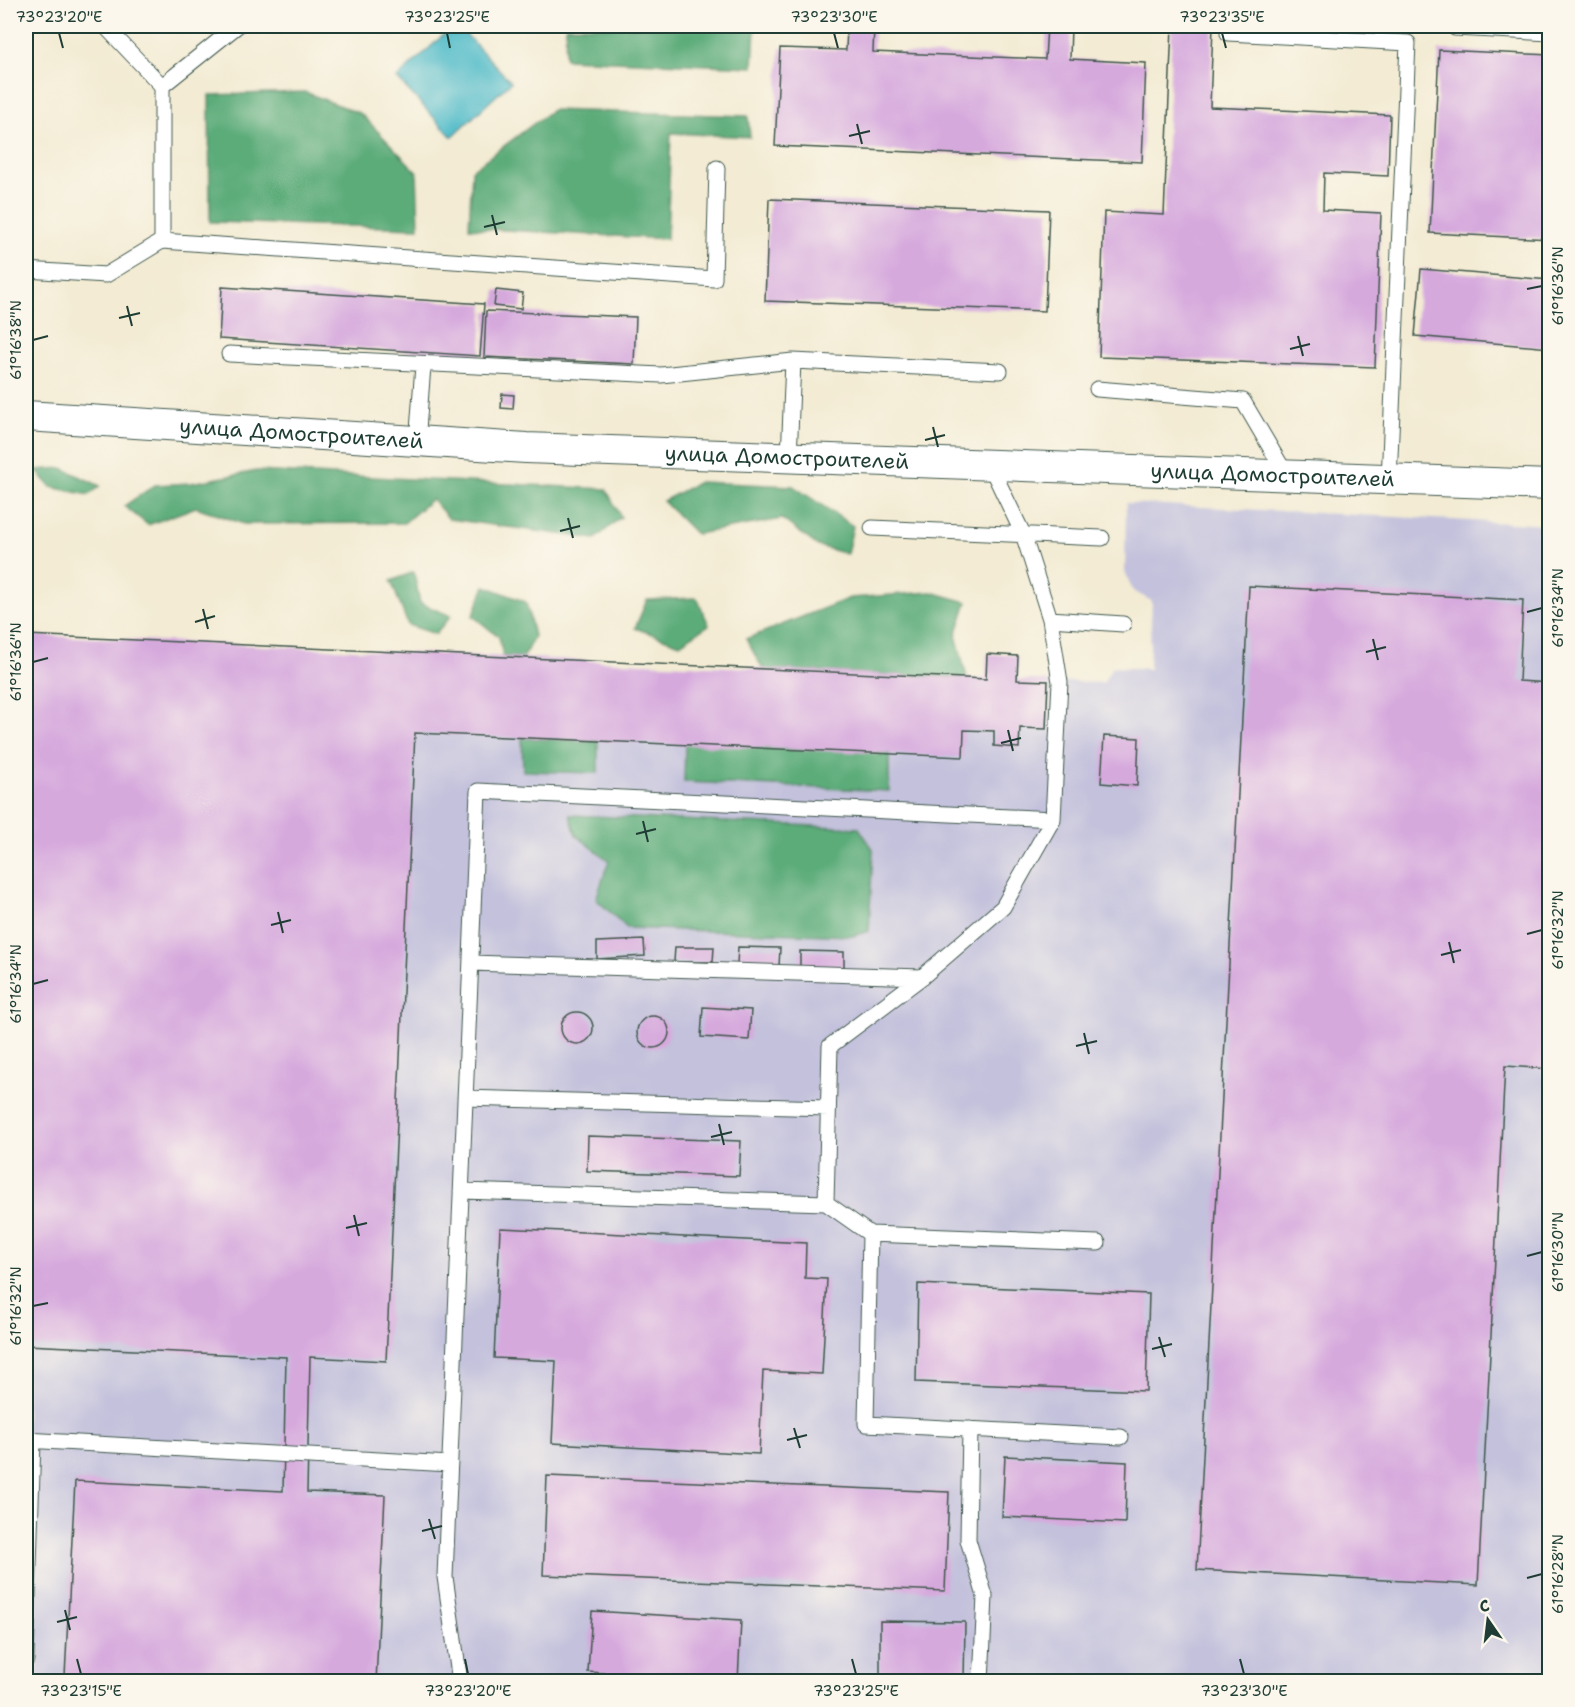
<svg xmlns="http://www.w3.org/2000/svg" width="1575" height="1707" font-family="'Shantell Sans',sans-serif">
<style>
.industrial{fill:#c3c1dc}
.forest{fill:#5bac79;stroke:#3d7456;stroke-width:1.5}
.water{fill:#4ebac8;stroke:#367c7e;stroke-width:1.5}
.building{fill:#d6a9dd}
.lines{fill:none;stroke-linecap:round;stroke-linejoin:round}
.service-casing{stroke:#3f574c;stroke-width:17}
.minor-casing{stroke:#3f574c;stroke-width:32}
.service{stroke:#fff;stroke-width:15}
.minor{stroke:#fff;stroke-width:30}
.ticks{fill:none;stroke:#1f3d34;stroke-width:2}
.labels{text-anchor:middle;stroke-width:4.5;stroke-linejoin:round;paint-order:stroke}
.street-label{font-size:21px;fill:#1f3d34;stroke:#fbf7ec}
.neatline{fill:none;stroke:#1f3d34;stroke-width:2}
.ticks-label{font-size:15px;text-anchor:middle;fill:#1f3d34}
</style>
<rect width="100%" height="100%" fill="#fbf7ec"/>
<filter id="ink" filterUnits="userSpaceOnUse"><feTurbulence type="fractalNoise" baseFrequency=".0167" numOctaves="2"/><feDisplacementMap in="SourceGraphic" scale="12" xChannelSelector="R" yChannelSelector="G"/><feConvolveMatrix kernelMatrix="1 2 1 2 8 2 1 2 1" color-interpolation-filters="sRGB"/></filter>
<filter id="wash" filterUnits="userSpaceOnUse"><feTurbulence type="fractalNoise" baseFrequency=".008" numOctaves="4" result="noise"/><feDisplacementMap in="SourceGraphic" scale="24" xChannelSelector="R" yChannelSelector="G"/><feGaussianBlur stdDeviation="1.35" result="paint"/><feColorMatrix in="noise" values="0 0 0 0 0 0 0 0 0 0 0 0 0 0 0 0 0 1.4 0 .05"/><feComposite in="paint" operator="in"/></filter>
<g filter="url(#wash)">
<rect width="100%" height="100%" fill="#f3ebd3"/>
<!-- industrial -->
<path class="industrial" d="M1126,503l423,22v1156l-1523,1v-1047l960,44 1,-25 31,2v24l85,3 9,-16 37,2 3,-68 -19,-10 -8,-19z"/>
<!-- forest -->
<path class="forest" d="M566,26l189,2 -2,39 -188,-8z
M305,92l56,22 56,58 2,56 -209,-6 -1,-127z
M552,110l196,6 2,21 -79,-4 -4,106 -198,-11 3,-58z
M62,468l38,18 -11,9 -38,-8 -15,-17z
M257,471l349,18 15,28 -26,22 -146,-20 -17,-20 -28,24 -160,1 -48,-17 -48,18 -24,-19 31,-21 36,-2z
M699,482l94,4 60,40 -6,28 -29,-8 -36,-27 -86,15 -33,-33z
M414,572l6,31 31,13 -16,18 -27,-9 -17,-44z
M485,586l41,16 8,34 -11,22 -20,-2 -4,-19 -26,-21z
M931,592l36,10 -11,33 11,43 -204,-9 -17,-30 104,-41z
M697,598l12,27 -29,19 -45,-16 12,-28z
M522,738l76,3v32l-75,-2z
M685,744l204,9v38l-205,-9z
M570,815l289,13 14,21 -4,82 -16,5 -226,-8 -31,-29 13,-38 -33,-26z"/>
<!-- water -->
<path class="water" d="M453,26h5l53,56 -59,55 -55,-59z"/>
<g id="blocks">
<!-- building -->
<path class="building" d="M847,26h27l-1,26 172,7 2,-33h24l-1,33 76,4 -4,99 -367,-16 5,-98 66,2z
M1172,26h41l-3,81 180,8 -2,61 -64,-3 -1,37 58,3 -6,154 -276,-10 5,-145 60,3z
M1439,50l111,5v184l-120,-6z
M769,199l280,11 -4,101 -280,-10z
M1421,269l129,11v68l-135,-12z
M222,287l262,17 -4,52 -261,-17z
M496,290l27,3 -2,16 -27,-3z
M486,311l150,6 -2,47 -150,-7z
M502,394l12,1 -1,14 -12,-1z
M1249,586l274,14 -4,81 31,2v386l-45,-3 -27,519 -281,-15z
M26,635l960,44 1,-25 31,2 -1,24 31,1 -2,48 -26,-1 -1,20 -25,-2v-15l-30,-1 -1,27 -548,-24 -29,628 -76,-4 -3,135 78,3 -9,187h-197l-114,-6 10,-195 208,10 3,-134 -260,-12z
M1104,736l35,2 -2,48 -36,-3z
M644,940l1,16 -48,3v-17z
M675,947h39l-1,15h-39z
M738,947l42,1 -1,18 -42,-2z
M800,951l44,1v17l-44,-2z
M703,1007l48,3 -2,30 -48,-3z
M561 1028a16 16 0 1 1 32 0a16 16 0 1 1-32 0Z
M637 1032a16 16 0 1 1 32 0a16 16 0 1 1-32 0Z
M588,1136l153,5 -2,35 -152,-5z
M500,1228l306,15 -1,35 22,1 -5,95 -59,-3 -4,83 -207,-11 4,-82 -62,-3z
M918,1284l231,10 -3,97 -230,-9z
M1005,1456l122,6 -2,61 -123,-6z
M547,1476l402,16 -4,99 -402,-16z
M592,1611l149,9 -3,61 -150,-9z
M880,1621l85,1 -1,60h-84z"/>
</g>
</g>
<g filter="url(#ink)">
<use href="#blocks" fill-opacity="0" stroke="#3f574c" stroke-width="1.5"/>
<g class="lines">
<defs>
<path id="service" d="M1455,28l95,5
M1228,33l180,10 -19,437
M162,86l75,-60
M162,241l552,38 3,-111
M26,270l80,5 56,-34v-155l-57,-60
M229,354l432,21 132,-14 207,10
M1097,389l146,12 44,75
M417,443l6,-77
M789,458l4,-97
M990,465l33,69 27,85 10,63 -7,137 -50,88 -81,70 -92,69 -4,157 44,31 -4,190 255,13
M872,528l230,10
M1050,619l73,5
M471,963l451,14
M465,1098l363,10
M461,1191l365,12
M870,1234l228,9
M970,1429l-2,111 17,56 -4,86
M26,1440l424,24
M26,1660l7,-220
M460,1682l-15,-105 33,-786 575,28"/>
<g id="minor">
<path id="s1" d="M26,416l500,32 1024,37"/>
</g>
</defs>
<!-- service casing -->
<use href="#service" class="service-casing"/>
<!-- minor casing -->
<use href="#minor" class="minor-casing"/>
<!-- service -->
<use href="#service" class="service"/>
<!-- minor -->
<use href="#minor" class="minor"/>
</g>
</g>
<!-- ticks -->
<path class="ticks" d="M59,33l4,15M447,33l3,15M834,33l4,15M1222,33l4,15M857,124l5,20M849,136l21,-5M492,215l5,20M484,227l21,-5M1527,289l15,-3M127,306l5,20M119,318l21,-5M1298,336l5,20M33,340l15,-4M1290,349l20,-5M933,427l5,20M925,440l20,-5M568,518l5,20M560,531l20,-5M203,609l5,20M1527,612l15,-4M195,622l20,-6M1373,639l5,21M1366,652l20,-5M33,662l15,-4M1008,730l5,21M1001,743l20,-5M643,821l5,21M636,834l20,-5M278,912l5,21M271,925l20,-5M1527,934l15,-4M1449,942l5,21M1441,955l20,-5M33,984l15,-4M1084,1033l5,21M1076,1046l21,-5M719,1124l5,21M711,1137l21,-5M354,1215l5,21M346,1228l21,-5M1527,1256l15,-4M33,1306l15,-3M1159,1337l6,20M1152,1349l20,-5M794,1428l6,20M787,1440l20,-5M429,1519l6,20M422,1531l20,-5M1527,1578l15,-4M65,1610l5,20M57,1622l20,-5M77,1659l4,15M465,1659l3,15M852,1659l4,15M1240,1659l4,15"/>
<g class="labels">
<!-- street labels -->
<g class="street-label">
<text dy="7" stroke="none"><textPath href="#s1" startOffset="276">улица Домостроителей</textPath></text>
<text dy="7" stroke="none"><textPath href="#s1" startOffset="762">улица Домостроителей</textPath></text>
<text dy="7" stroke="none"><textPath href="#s1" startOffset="1248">улица Домостроителей</textPath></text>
</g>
</g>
<!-- margin -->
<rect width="1575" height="1707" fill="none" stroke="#fbf7ec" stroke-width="66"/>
<!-- north arrow -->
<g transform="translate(1488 1620) rotate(346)" stroke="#fbf7ec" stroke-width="4.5" paint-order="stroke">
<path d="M0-4.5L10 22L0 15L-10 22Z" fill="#1f3d34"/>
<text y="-9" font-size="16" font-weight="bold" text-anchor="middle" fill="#1f3d34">С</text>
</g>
<rect x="33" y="33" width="1509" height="1641" class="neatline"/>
<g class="ticks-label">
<text x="59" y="22">73°23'20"E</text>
<text x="447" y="22">73°23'25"E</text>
<text x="834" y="22">73°23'30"E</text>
<text x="1222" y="22">73°23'35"E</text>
<text transform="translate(1558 286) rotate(-90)" y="5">61°16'36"N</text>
<text transform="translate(16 340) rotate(-90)" y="5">61°16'38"N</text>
<text transform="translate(1558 608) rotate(-90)" y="5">61°16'34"N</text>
<text transform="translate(16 662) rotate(-90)" y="5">61°16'36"N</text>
<text transform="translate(1558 930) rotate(-90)" y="5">61°16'32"N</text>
<text transform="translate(16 984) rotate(-90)" y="5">61°16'34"N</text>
<text transform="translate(1558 1252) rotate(-90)" y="5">61°16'30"N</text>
<text transform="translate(16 1306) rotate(-90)" y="5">61°16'32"N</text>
<text transform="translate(1558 1574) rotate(-90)" y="5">61°16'28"N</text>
<text x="81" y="1696">73°23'15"E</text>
<text x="468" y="1696">73°23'20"E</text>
<text x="856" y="1696">73°23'25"E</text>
<text x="1244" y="1696">73°23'30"E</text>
</g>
</svg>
